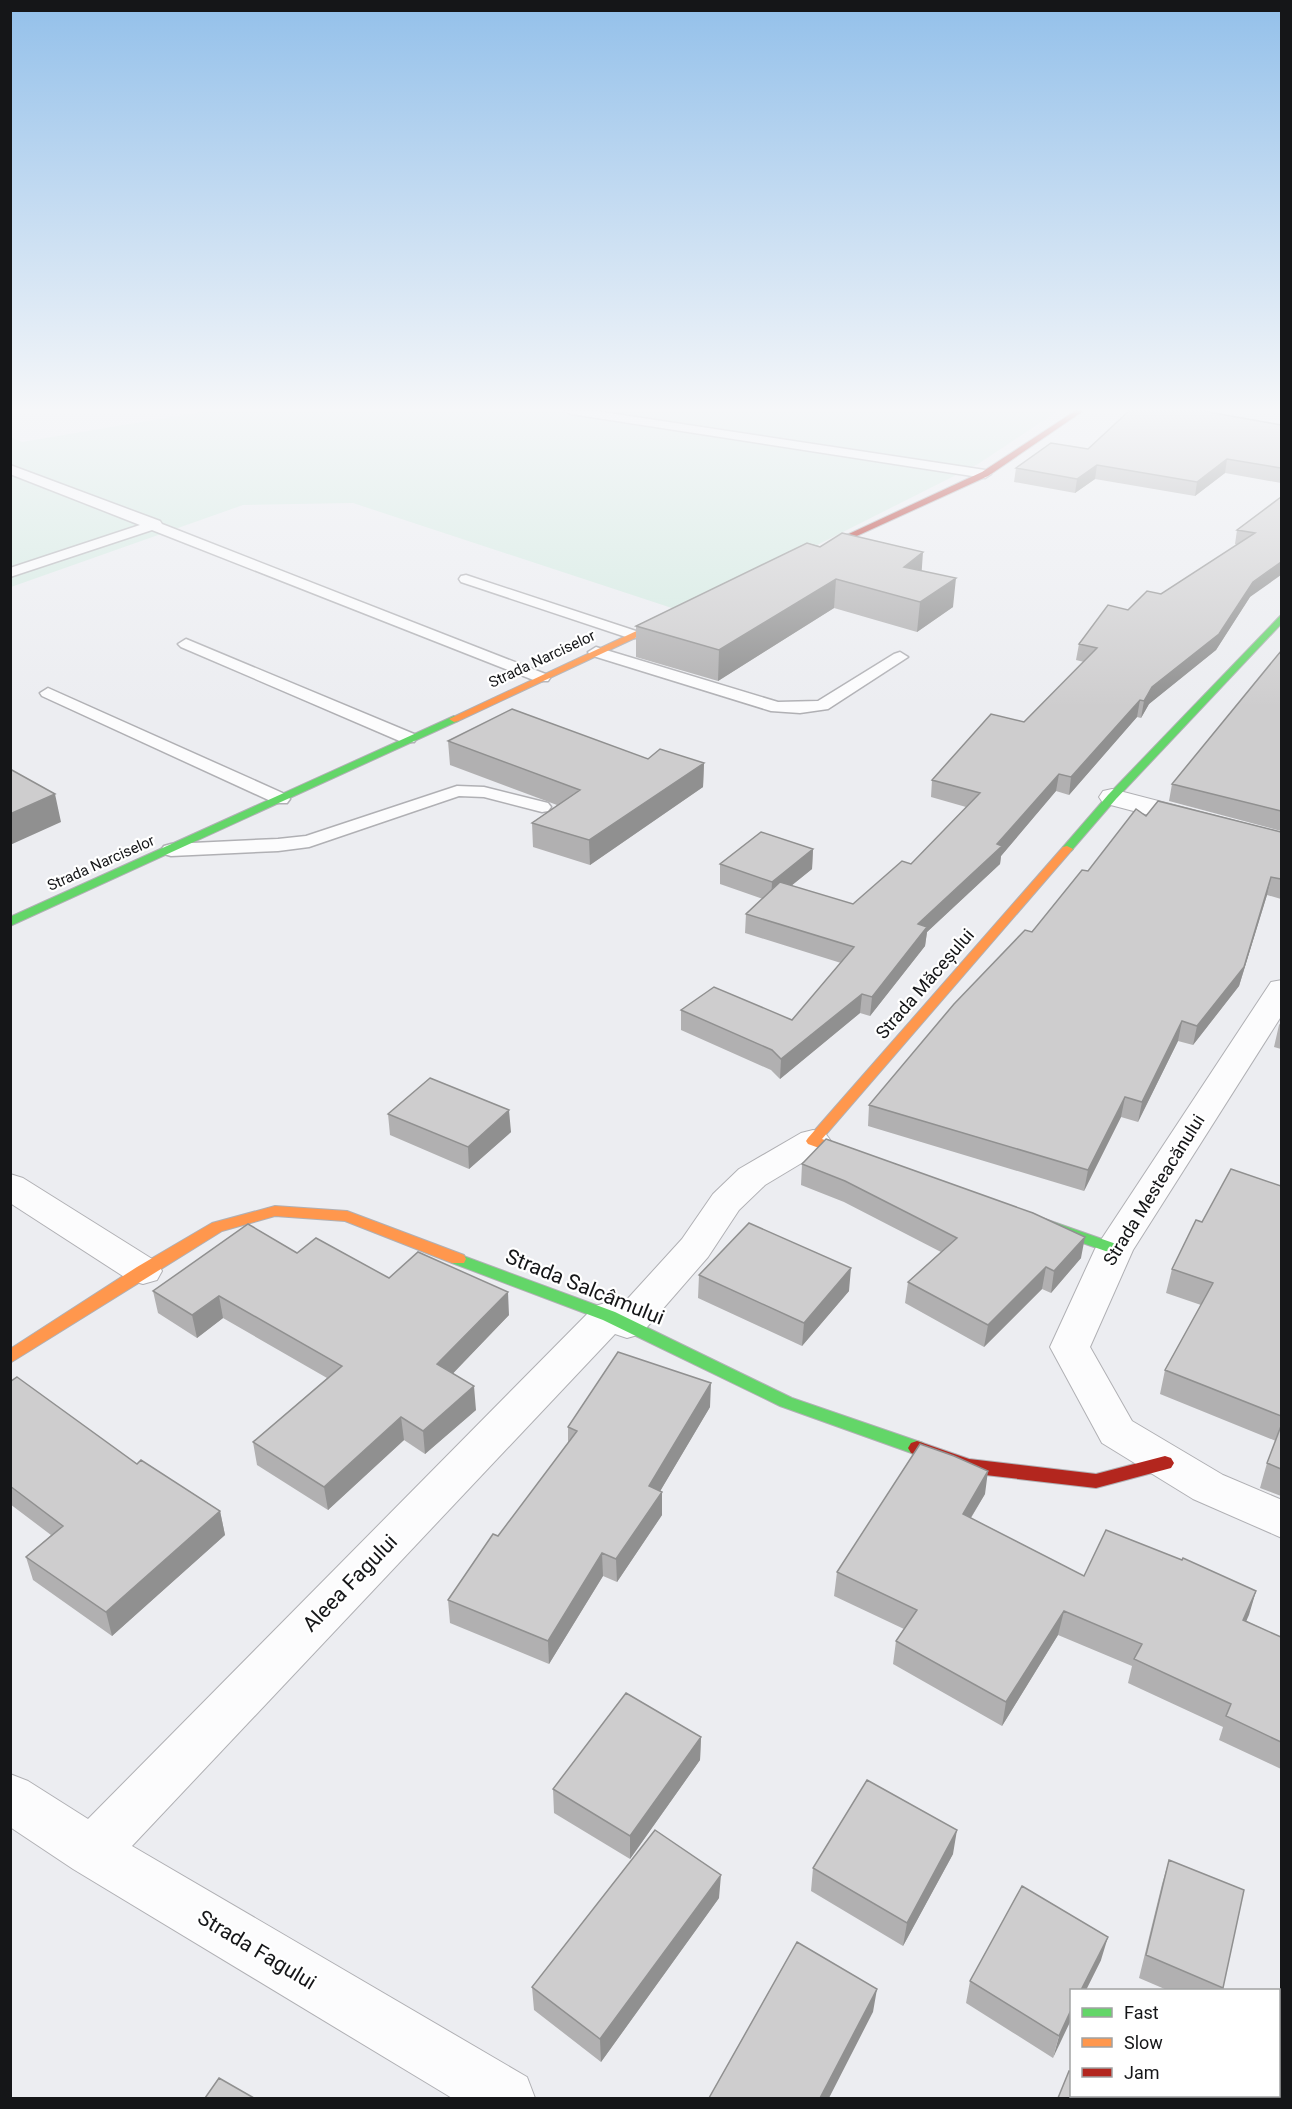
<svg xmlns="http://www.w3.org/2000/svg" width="1292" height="2109" font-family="Roboto,sans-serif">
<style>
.green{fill:#d3eae1}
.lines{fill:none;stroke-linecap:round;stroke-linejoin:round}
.lane-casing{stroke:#b0b0b4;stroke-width:3}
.street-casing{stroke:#b0b0b4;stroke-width:2}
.fast-casing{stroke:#b0b0b4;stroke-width:2}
.slow-casing{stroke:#b0b0b4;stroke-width:2}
.jam-casing{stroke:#b0b0b4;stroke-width:2}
.lane{fill:#fcfcfd;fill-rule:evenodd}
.street{fill:#fcfcfd;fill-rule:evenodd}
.fast{fill:#63d668;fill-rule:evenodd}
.slow{fill:#ff974d;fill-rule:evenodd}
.jam{fill:#b3261e;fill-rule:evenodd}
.wall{fill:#b1b0b1}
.shaded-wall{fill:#909090}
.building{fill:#cecdce;stroke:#909090;stroke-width:1.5}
.labels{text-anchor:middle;stroke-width:4.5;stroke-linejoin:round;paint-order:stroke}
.far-street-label{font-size:15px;fill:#151618;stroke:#fff}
.street-label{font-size:18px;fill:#151618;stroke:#fff}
.near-street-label{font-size:21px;fill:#151618;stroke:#fff}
</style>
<rect width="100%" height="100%" fill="#ecedf1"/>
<!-- green -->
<path class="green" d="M207,411h851l-80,53 -294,148 -331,-109 -110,2 -232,82 -1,-150 12,5z"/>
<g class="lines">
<defs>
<path id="lane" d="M565,411h31l389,59 6,4 -6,4 -414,-64z
M10,465l150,56 2,3 386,151 2,3 -2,3h-12l-384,-151 -142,47v-9l130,-43 -130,-51z
M466,575l173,57 3,3 -3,3h-10l-168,-56 -2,-3 2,-3z
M186,639l228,95 3,4 -3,4h-12l-221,-95 -3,-3z
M596,647l182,55 40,-1 76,-47 6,-2 8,5 -80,52 -28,4 -29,-2 -181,-56 -2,-3z
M48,688l239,107 3,4 -3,4h-12l-233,-107 -2,-3z
M457,786l27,1 64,16 3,4 -3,4 -6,1 -58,-15 -25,-1 -150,51 -31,4 -107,5 -7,-2 -3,-4 3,-4 7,-2 107,-5 28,-3z"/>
<path id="street" d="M1112,789l170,44v17l-179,-47 -4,-6 4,-6z
M1282,980v35l-149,235 -43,97 42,74 91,54 59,25v38l-89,-39 -91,-56 -52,-96 45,-98 176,-267z
M813,1130l12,3 6,8 -6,8 -60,36 -26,25 -31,47 -67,77 -14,4 -12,-4 -483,512 395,231 8,21h-83l-379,-229 -63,-42v-53l18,7 60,38 507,-513 14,-4 12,4 61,-67 31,-45 26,-25 62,-36z
M10,1174l13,4 134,84 5,9 -5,9 -14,4 -14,-4 -119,-77z"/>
<path id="fast" d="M1282,614v9l-166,176 -45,52h-8v-4l45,-52z
M454,716l5,3 -1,2 -448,205v-9z
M1042,1218l77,27 3,4 -3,4 -5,1 -77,-27 -3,-4 3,-4z
M458,1254l157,58 177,86 131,45 3,5 -3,5 -6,2 -137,-49 -177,-86 -151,-57 -2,-4 2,-4z"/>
<path id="slow" d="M677,612l3,1v4l-222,104 -4,1 -5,-3z
M1067,846l6,3 -2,2 -249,288 46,17 2,3 -2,3h-10l-50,-18 -2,-3 2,-3 255,-291z
M275,1206l72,5 117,44 2,4 -2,4h-12l-107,-42 -70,-5 -53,15 -212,132v-14l127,-82 75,-44z"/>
<path id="jam" d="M1075,411h8l-95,65 -173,79 -7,-2 174,-81z
M917,1441l52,18 127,15 69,-18 6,2 3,5 -3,5 -75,20 -128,-15 -57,-20 -3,-5 3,-5z"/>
</defs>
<!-- lane casing -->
<use href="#lane" class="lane-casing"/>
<!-- street casing -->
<use href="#street" class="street-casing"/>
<!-- fast casing -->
<use href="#fast" class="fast-casing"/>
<!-- slow casing -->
<use href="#slow" class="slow-casing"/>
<!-- jam casing -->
<use href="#jam" class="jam-casing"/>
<!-- lane -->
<use href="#lane" class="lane"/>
<!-- street -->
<use href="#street" class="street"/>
<!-- fast -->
<use href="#fast" class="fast"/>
<!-- slow -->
<use href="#slow" class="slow"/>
<!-- jam -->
<use href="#jam" class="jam"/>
</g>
<!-- wall -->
<path class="wall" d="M1281,425v58l-56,-10 -30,23 -100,-17 -20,14 -61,-11 2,-14 72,-19z
M1281,497l-31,100 -34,53 -67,54 -8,14 -4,-1 -68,78 -13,-4 -55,65 -1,8 -73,68 -2,14 -55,70 -10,-3 -80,66 -9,-9 -90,-40v-20l111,10 49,-57 -96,-30 1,-19 17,-15 -43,-15v-20l93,-15 -1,20 -21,17 62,18 58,-40 55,-57 -35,-10 1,-17 92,-58 60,-60 -8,-2 3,-16 49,-34 33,-16 76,-49 -2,-1 2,-14z
M807,543l115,28 31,36 -36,25 -83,-24 -116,73 -82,-24v-31z
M1281,651v180l-112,-30 3,-17z
M448,741l200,18 56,4 -1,24 -113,78 -57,-18 -1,-24 25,-18 -107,-40z
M1146,816l135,16v67l-14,-4 -28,91 -46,59 -15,-4 -40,81 -17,-5 -37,74 -216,-65 1,-21 219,-234z
M1281,1022v27l-7,-2 5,-22z
M388,1114l123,18 -42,37 -79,-34z
M802,1164l279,94 -30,35 -9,-4 -58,58 -79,-44 3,-21 33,-30 -97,-50 -43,-17z
M1281,1186v310l-21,-8 7,-25 9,-22 -116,-47 5,-24 36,-65 -35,-12 6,-24 30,-47z
M297,1253l92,25 120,37 -56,58 23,37 -51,44 -21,-14 -76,70 -71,-45 -4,-23 74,-64 -104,-60 -26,20 -39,-25 -5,-22z
M699,1275l150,16 -47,55 -104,-48z
M10,1382l127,82 83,47 5,24 -113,101 -79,-56 -7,-23 25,-22 -41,-31z
M710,1407l-50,84 2,1v23l-45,67 -14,-6 -54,88 -99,-41 -2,-23 50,-64 70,-93v-16z
M985,1494l-14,24 113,58 172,15 -10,30 35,16v132l-62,-29 4,-13 -95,-44 4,-17 -74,-31 -56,91 -109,-62 3,-23 8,-12 -70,-33 3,-24z
M701,1737l-1,23 -70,99 -76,-46 -1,-24z
M953,1854l-50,92 -92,-55 2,-23z
M1169,1860l54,128 -1,2h-55l-28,-12 23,-94z
M719,1898l-118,164 -67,-52 -2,-23z
M1101,1960l-15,30h-15l-18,68 -87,-55 4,-22z"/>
<!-- shaded-wall -->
<path class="shaded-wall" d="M1227,459l-2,14 -30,23 2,-14z
M1097,465l-2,14 -20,14 2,-14z
M923,552l-2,29 -17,-14z
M1281,562v13l-31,22 -34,53 -67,54 -8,14 3,-17 8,-14 101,-105z
M956,578l-3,29 -36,25 3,-30z
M836,579l-2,29 -116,73 1,-31z
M1140,700l-3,17 -68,78 2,-18z
M704,763l-1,24 -113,78 -1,-25z
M1059,774l-3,17 -55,65 -1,8 -73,68 -2,14 -55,70 2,-19 46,-73 79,-80z
M55,794l6,28 -51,23v-31z
M813,849l-1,20 -41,33 1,-20z
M1271,877l-4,18 -28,91 -46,59 4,-19z
M862,994l-2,19 -80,66 1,-20z
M1182,1021l-4,20 -40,81 4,-20z
M1125,1097l-4,20 -37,74 4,-21z
M509,1110l2,22 -42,37 -1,-22z
M1085,1237l-4,21 -30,35 3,-22z
M1046,1267l-4,22 -58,58 4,-22z
M851,1268l-2,23 -47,55 2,-23z
M508,1292l1,23 -69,72 -3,-23z
M219,1296l4,22 -26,20 -5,-23z
M711,1383l-1,24 -61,103v-24z
M474,1386l2,24 -51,44 -2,-23z
M401,1417l3,23 -76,70 -4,-23z
M988,1471l-3,23 -26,43 4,-23z
M662,1492v23l-45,67 -1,-23z
M220,1511l5,24 -113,101 -6,-24z
M602,1553l1,23 -54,88 -1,-23z
M1256,1591l-7,24 -13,29 7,-24z
M1064,1611l-6,24 -56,91 4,-24z
M701,1737l-1,23 -70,99v-23z
M957,1830l-4,24 -50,92 4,-23z
M721,1875l-2,23 -118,164 -1,-23z
M1108,1937l-7,23 -15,30h-5z
M877,1989l-4,23 -44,86h-9z
M1071,2010v10l-18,38 6,-22z"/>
<!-- building -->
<path class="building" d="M1129,411h74l78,14v43l-54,-9 -30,23 -100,-17 -20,14 -61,-11 35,-25 37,6z
M1281,497v65l-28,20 -34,52 -67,53 -8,14 -4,-1 -69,77 -12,-3 -62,70 5,2 -84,78 9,3 -55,70 -10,-3 -81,65 -9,-9 -91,-40 33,-23 78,33 62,-73 -108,-33 34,-32 73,22 49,-43 9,3 69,-71 -48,-13 59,-66 33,8 73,-74 -18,-4 29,-39 20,5 19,-19 14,3 94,-61 -18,-3z
M842,533l81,19 -19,15 52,11 -36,24 -84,-23 -117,71 -83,-24 171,-83 13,4z
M1281,651v160l-109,-27z
M512,709l136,50 12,-10 44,14 -115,77 -57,-17 48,-33 -132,-49z
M10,769l45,25 -45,20z
M1158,801l123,31v47l-10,-2 -27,90 -47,59 -15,-5 -40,81 -17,-5 -37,73 -219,-65 85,-101 71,-74 7,2 50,-62 6,1 48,-62 10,7z
M761,832l52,17 -41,33 -52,-18z
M430,1078l79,32 -41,37 -80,-33z
M826,1139l207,74 52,24 -31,34 -8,-4 -58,58 -80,-43 49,-44 -112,-57 -43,-17z
M1231,1169l50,17v230l-116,-46 48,-87 -41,-14 24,-49 6,2z
M749,1223l102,45 -47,55 -105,-48z
M248,1224l49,29 19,-15 73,40 29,-26 90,40 -71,72 37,22 -51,45 -22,-14 -77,70 -71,-45 89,-76 -123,-70 -27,19 -39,-24z
M618,1352l93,31 -62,103 13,6 -46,67 -14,-6 -54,88 -100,-41 45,-66 5,2 79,-105 -9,-4z
M17,1377l120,87 4,-4 79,51 -114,101 -80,-55 37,-31 -53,-40v-104z
M1281,1426v43l-14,-6z
M920,1444l34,12 34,15 -25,43 121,62 22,-46 76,30 1,-2 73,33 -13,29 38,17v105l-55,-26 5,-12 -97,-45 8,-15 -78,-33 -58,91 -110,-61 21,-31 -80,-38z
M626,1693l75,44 -71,99 -77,-47z
M867,1780l90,50 -50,93 -94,-55z
M655,1830l66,45 -121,164 -68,-52z
M1169,1860l75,30 -21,98 -77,-33z
M1022,1886l86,51 -27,53h-10v20l-12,26 -89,-55z
M797,1942l80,47 -57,109h-111z
M1069,2071l2,1v24h45l5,2h-63z
M219,2078l35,20h-49z"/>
<!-- sky -->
<linearGradient id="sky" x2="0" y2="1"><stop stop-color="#93c0ea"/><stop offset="0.58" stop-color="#f6f7f9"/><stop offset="1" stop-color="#f6f7f9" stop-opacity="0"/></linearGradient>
<rect width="1292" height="707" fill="url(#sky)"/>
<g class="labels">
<!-- far-street labels -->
<g class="far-street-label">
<text transform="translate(542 659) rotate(-25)" y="5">Strada Narciselor</text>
<text transform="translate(101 863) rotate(-24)" y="5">Strada Narciselor</text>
</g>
<!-- street labels -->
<g class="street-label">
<text transform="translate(925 984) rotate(-49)" y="6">Strada Măceșului</text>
<text transform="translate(1154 1190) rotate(-58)" y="6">Strada Mesteacănului</text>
</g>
<!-- near-street labels -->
<g class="near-street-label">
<text transform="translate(585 1287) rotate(22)" y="7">Strada Salcâmului</text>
<text transform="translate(350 1583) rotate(-46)" y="7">Aleea Fagului</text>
<text transform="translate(257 1950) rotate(31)" y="7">Strada Fagului</text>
</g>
</g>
<!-- border -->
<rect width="1292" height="2109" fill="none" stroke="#151618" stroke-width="24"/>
<!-- legend -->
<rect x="1070" y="1989" width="210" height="108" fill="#ffffff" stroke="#a1a2a3" stroke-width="1.5"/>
<rect x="1082" y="2008" width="30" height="9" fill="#63d668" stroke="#a1a2a3" stroke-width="1.5"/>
<text x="1124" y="2019" font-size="18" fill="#151618">Fast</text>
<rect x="1082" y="2038" width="30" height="9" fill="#ff974d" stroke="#a1a2a3" stroke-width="1.5"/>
<text x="1124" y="2049" font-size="18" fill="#151618">Slow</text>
<rect x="1082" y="2068" width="30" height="9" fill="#b3261e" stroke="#a1a2a3" stroke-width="1.5"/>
<text x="1124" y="2079" font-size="18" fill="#151618">Jam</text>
</svg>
